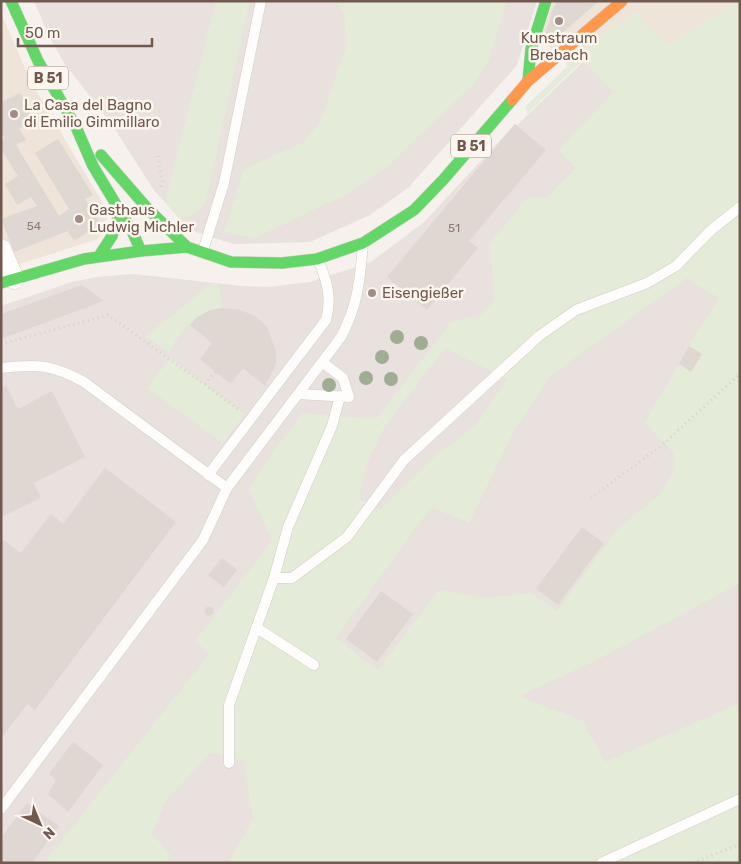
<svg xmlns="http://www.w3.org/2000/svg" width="741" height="864" font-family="Rubik,sans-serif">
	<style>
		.residential { fill: #eee4da }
		.industrial { fill: #e8e1dd }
		.green { fill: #e4ebd8; fill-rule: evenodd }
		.building { fill: #dfd7d2 }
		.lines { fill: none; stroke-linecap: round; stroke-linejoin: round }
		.lane-casing { stroke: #d3cdc7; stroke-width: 11 }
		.street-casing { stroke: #d3cdc7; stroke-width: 21 }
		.fast-casing { stroke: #d5cec8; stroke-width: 12 }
		.slow-casing { stroke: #d5cec8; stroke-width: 12 }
		.path { stroke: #d7d0cc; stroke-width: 3; stroke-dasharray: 1 4; stroke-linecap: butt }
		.lane { stroke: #fefdfc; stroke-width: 10 }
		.street { stroke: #fefdfc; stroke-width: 20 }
		.fast { stroke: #63d668; stroke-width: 11 }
		.slow { stroke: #ff974d; stroke-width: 11 }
		.tree { fill: #a0ad92 }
		.poi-dot { fill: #a08e86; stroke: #fdf6ee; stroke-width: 2 }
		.labels { text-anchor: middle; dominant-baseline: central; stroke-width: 5; stroke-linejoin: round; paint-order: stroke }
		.number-label { font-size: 12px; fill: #8f7b72 }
		.shield { fill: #fdf6ee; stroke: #9b887f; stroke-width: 1 }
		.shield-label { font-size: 14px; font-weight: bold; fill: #71594f }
		.poi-label { font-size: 15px; fill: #71594f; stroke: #fdf6ee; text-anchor: start }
	</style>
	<rect width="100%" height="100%" fill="#f6f1ec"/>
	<path class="residential" d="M553 1H736L667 46 636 11 572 70 541 38Z
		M1 13 30 80 109 214 98 239 1 270Z"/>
	<path class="industrial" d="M34 1H537L517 65 408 188 370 215 310 242 233 244 190 230 153 189 113 126 64 63 49 36Z
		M736 1H740V789L581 863H1V306L72 282 97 277 133 274 242 286 268 287 310 282 371 262 424 222 515 124 517 125 636 11 667 46Z"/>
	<path class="green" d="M216 1H250L206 201C199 212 193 218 180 218L165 202Z
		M336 1H507L488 63 473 85 385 168 347 194 255 238 224 232 244 169 304 142 321 120 347 44 344 15Z
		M736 1H740V583L595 661 519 696 583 721 605 762 740 703V863H228L253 819 244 761 210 753 165 802 152 833 170 855 167 863H44L209 654 195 641 272 541 249 489 271 454 303 413 376 419 451 322 482 314 495 300 489 244 527 198 547 197 575 168 559 150 613 92 582 61 527 114 526 106 578 56 619 21 622 24 636 11 667 46ZM687 278 719 298 689 346 702 354 692 371 679 364 645 422 673 452 675 470 660 494 618 529 557 611 531 593 485 598 439 590 378 670 336 638 431 507 469 523 515 429 550 376ZM445 348 507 379 476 425 436 455 380 510 359 498 368 461 385 426Z
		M212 283 219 284 222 308C198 312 178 330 170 353L145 337Z
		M170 358 245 414 223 443 147 388Z"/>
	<path class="building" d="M558 1H599L553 41H551L545 35 553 8Z
		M20 93 34 118 19 129 26 140 16 145 59 216 69 209 35 153 58 139 93 195 85 199 101 224 74 241 68 231 14 252 1 219 37 206 31 197 17 205 5 184 18 176 1 149V140L5 138 1 133V102Z
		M515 124 546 150 469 241 478 248 427 310 387 277Z
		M82 285 104 301 1 339V314Z
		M222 308 240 310 255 316 267 327 276 351V364L265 386 243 368 230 384 200 359 212 343 190 325 197 317 210 310Z
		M689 346 702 354 691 372 679 364Z
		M6 385 18 409 52 391 85 457 34 483 41 498 1 517V388Z
		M105 468 176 522 35 710 27 704 1 739V538L21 553 51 514 63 524Z
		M582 527 604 543 558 605 536 589Z
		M222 558 237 570 224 587 208 575Z
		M381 591 413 614 377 662 346 639Z
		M204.5 611a4.5 4.5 0 1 1 9 0a4.5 4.5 0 1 1-9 0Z
		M73 742 103 765 68 812 48 794 56 780 49 774Z
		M27 803 59 826 32 863H1V838Z"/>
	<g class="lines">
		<g class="lane-casing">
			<path id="lane" d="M203 251 224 183 261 1
				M1 368C38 364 51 364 84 382L227 488
				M298 394 349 397 343 378 322 362
				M340 396 332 426 288 527 274 578H292L347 537 404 460 539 336 576 310 647 283 676 266 710 231 740 207
				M208 475 326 320C332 298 327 280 318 260
				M257 628 314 665
				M229 763V705L274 578
				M1 809 203 540 227 488 341 337C358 305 360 280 363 244
				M601 863 740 799"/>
		</g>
		<g class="street-casing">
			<path id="street" d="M1 249 14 279"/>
		</g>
		<g class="fast-casing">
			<path id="fast" d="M11 1 38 61 76 127 93 166 132 231 141 251
				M528 81 531 49 546 1
				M101 155 148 209 187 247
				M141 251 187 247 231 262 282 263 317 259 363 243 414 210 443 180 512 100
				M99 256 112 236 120 211
				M1 283 84 259 141 251"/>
		</g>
		<g class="slow-casing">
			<path id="slow" d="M512 100 528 81 622 1"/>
		</g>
		<path class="path" d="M158 156 162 181 160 190
			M1 344 108 315 241 411
			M205 384 216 372
			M591 498 661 446 740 374
			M693 863 740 844"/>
		<use href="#lane" class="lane"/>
		<use href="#street" class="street"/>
		<use href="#fast" class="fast"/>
		<use href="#slow" class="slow"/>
	</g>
	<g class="tree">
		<circle cx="397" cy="337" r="7"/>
		<circle cx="421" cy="343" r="7"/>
		<circle cx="382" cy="357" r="7"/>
		<circle cx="366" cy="378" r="7"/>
		<circle cx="391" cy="379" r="7"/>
		<circle cx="329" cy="385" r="7"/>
	</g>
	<g class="poi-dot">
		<circle cx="559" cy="21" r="5"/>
		<circle cx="14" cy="114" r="5"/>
		<circle cx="79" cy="219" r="5"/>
		<circle cx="372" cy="293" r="5"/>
	</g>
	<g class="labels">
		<g class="number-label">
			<text x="34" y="226">54</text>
			<text x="454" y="228">51</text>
		</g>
		<g class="shield">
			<rect x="28" y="66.5" width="40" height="23" rx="4"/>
			<rect x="451" y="134.5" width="40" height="23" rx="4"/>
		</g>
		<g class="shield-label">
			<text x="48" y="78">B 51</text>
			<text x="471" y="146">B 51</text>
		</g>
		<g class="poi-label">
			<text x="559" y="38" text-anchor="middle">Kunstraum<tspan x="559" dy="17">Brebach</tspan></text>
			<text x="24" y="105">La Casa del Bagno<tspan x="24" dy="17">di Emilio Gimmillaro</tspan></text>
			<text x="89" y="210">Gasthaus<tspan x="89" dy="17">Ludwig Michler</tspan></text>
			<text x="382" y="293">Eisengießer</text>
		</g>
	</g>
	<rect width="741" height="864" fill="none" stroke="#71594f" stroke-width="5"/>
	<g transform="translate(40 824) rotate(136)" stroke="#fdf6ee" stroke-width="4" paint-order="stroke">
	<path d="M0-4L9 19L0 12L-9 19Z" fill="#71594f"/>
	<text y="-8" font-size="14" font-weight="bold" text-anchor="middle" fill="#71594f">N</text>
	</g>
	<path d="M18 38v8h134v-8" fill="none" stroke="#71594f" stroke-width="2.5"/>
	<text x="25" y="38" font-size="15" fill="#71594f" stroke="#fdf6ee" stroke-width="4" paint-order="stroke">50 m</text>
</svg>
